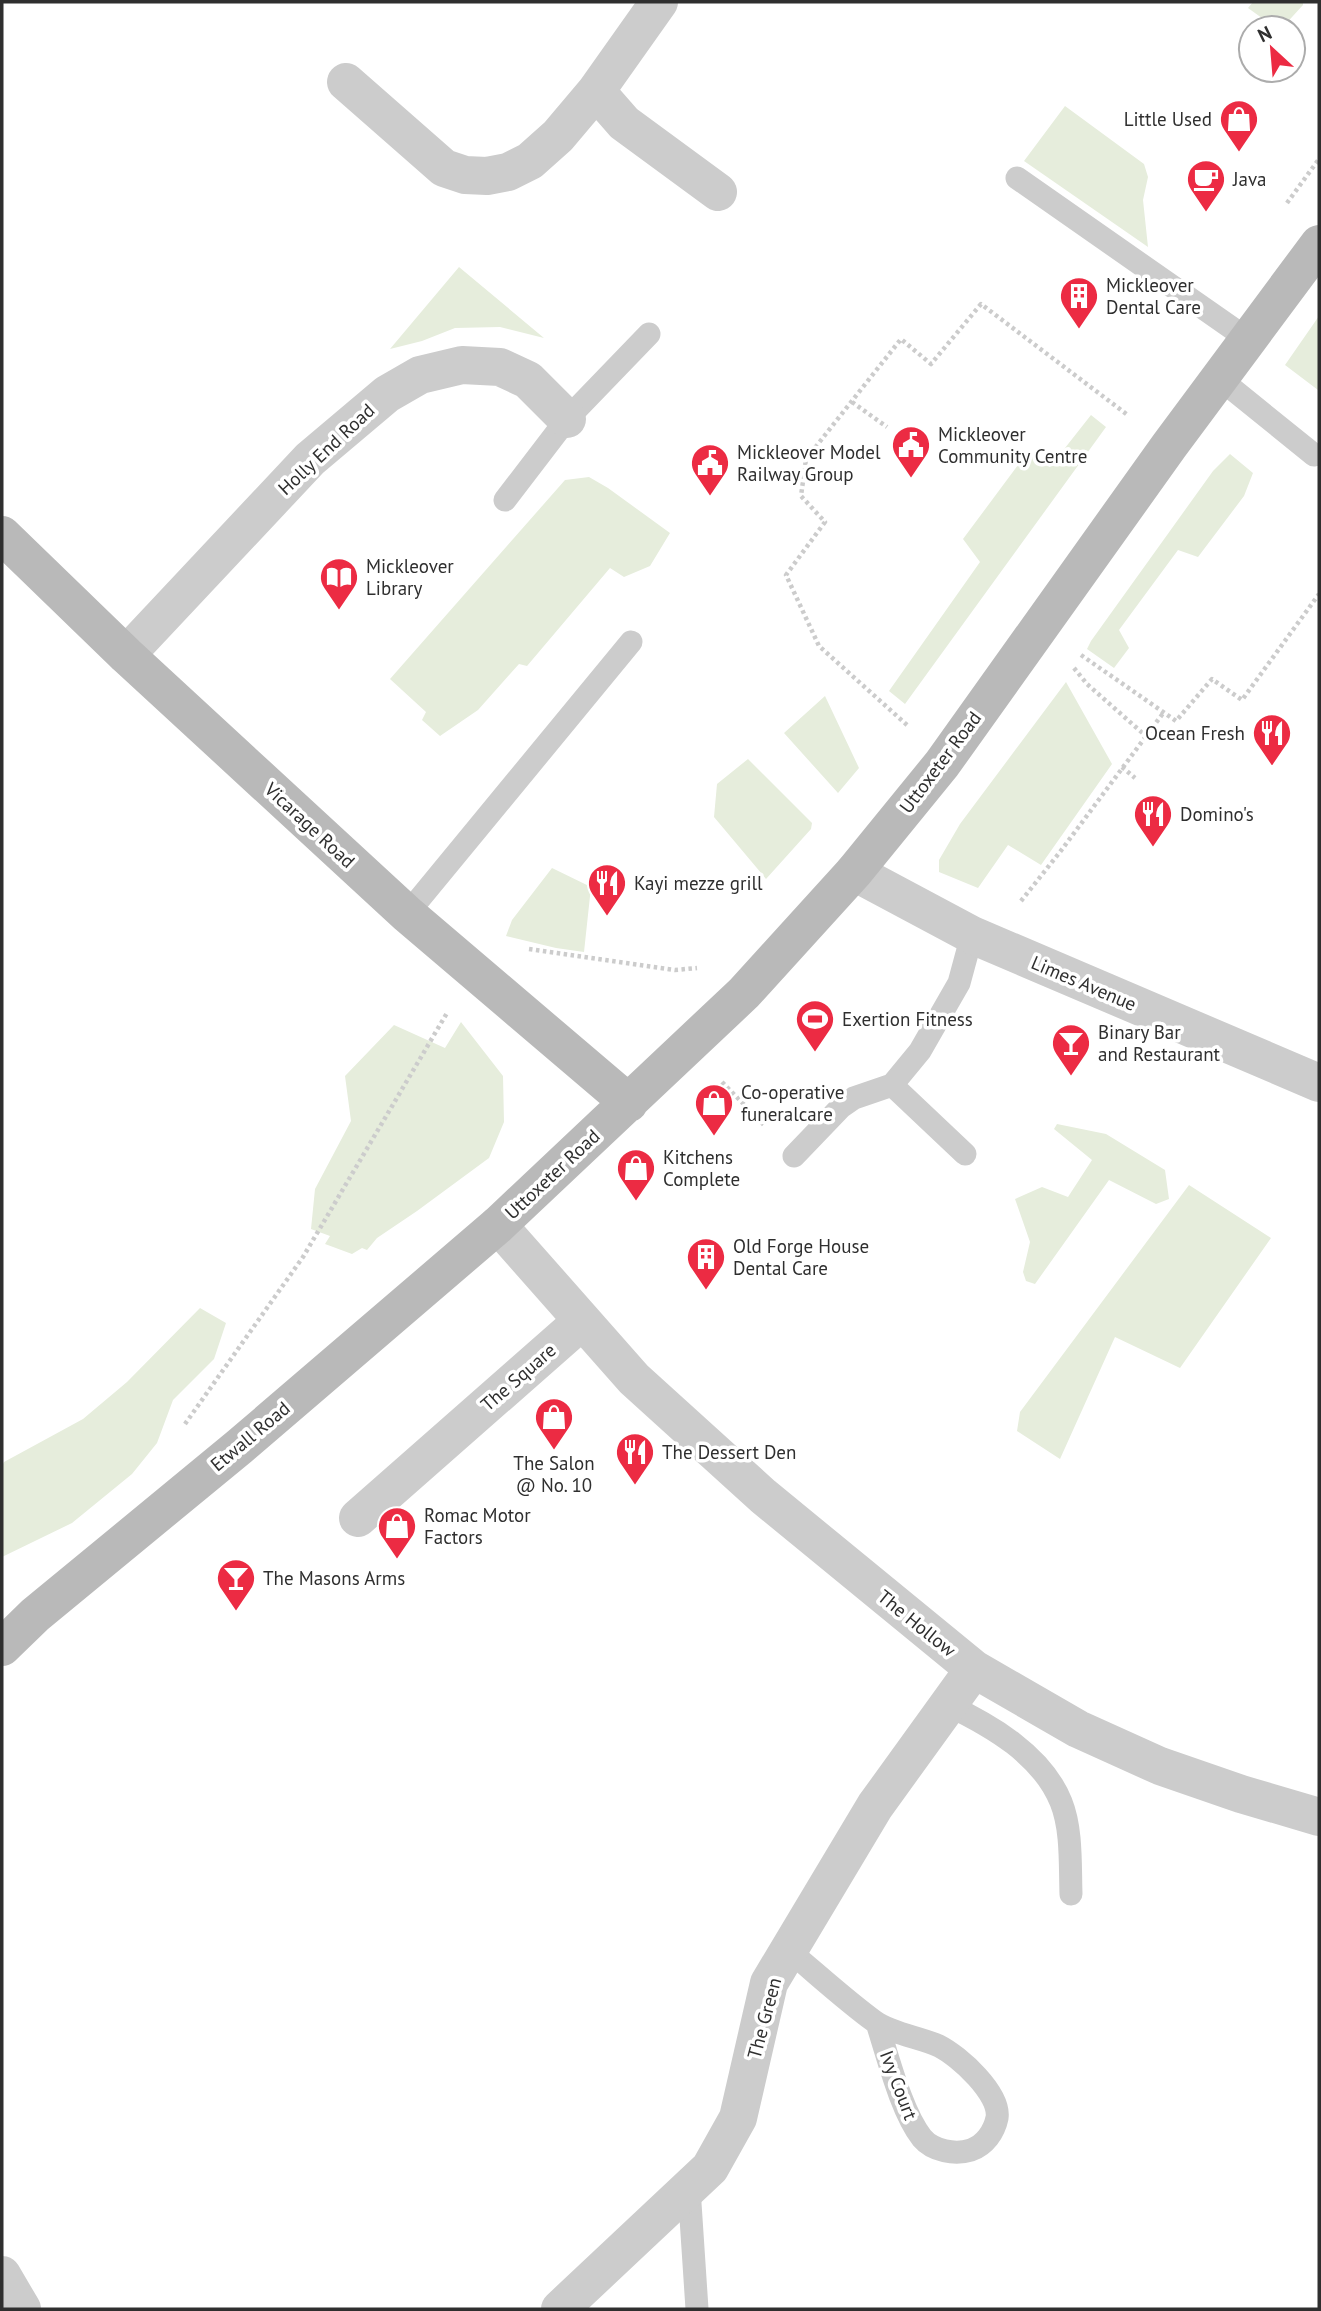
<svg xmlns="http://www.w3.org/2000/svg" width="1321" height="2311" font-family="'PT Sans',sans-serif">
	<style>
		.green { fill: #e6eddc }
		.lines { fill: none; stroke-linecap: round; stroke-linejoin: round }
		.path { stroke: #ccc; stroke-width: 4.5; stroke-dasharray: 3.5 3.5; stroke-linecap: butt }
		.lane { stroke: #ccc; stroke-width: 23 }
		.street { stroke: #ccc; stroke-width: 38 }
		.secondary { stroke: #b9b9b9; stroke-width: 38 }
		.labels { text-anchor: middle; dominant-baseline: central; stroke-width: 7; stroke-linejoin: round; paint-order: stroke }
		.poi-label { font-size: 19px; fill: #2f2f2f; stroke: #fff; text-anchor: start }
		.street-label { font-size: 19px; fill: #2f2f2f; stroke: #fff }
	</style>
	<rect width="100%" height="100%" fill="#fff"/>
	<path class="green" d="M1253 2H1303V5L1282 28H1276L1248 8Z
		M1065 106 1144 164 1148 177 1143 200 1148 247 1024 161Z
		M459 267 544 338 500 327 455 328 422 341 390 349Z
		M1319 316V388L1318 390 1285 365Z
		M1091 415 1106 427 905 704 889 691 980 562 963 539 1027 453 1050 467Z
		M1230 454 1253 473 1244 496 1198 557 1178 550 1119 630 1129 648 1114 668 1087 649 1091 641 1213 471Z
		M589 477 608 488 670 533 650 566 624 577 610 568 527 666 519 664 478 710 440 736 422 720 426 712 390 679 565 480Z
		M1066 682 1112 764 1041 865 1008 845 978 888 939 872V860L960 824Z
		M825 696 859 768 838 793 784 733Z
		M748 759 812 823 811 829 766 879 714 817 717 784Z
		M552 868 591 887 584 952 556 948 506 936 512 920Z
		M461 1022 503 1076 504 1122 489 1158 417 1211 377 1238 367 1250 362 1248 352 1254 325 1244 330 1236 311 1229 315 1189 351 1121 345 1076 394 1025 445 1048Z
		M1057 1124 1106 1134 1165 1170 1169 1199 1156 1204 1109 1180 1035 1284 1026 1281 1023 1272 1030 1242 1015 1199 1042 1187 1068 1197 1092 1160 1054 1129Z
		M1189 1185 1271 1238 1180 1368 1115 1337 1060 1459 1017 1431 1020 1412Z
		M200 1308 226 1323 214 1359 173 1400 157 1443 132 1474 72 1523 2 1557V1466L4 1462 83 1419 127 1382Z"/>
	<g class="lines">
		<path class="path" d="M1287 203 1319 159
			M852 402 887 427
			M1081 655 1176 721 1212 679 1242 700 1319 594
			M1074 668 1087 684 1147 737
			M907 725 819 646 786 575 825 522 801 496 806 459 901 339 931 364 981 304 1129 416
			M1122 767 1135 778
			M1021 901 1060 852 1164 712
			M529 949 675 970 697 968
			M722 1082 765 1126
			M185 1424 303 1257 447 1013"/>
		<path class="lane" d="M1017 178 1249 340
			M1220 379 1314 455
			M505 500 567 419 649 334
			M407 914 631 642
			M892 1085 965 1154
			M794 1156 841 1107 854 1098 892 1085 920 1051 959 983 972 935
			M948 1705C992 1726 1042 1755 1061 1802 1072 1829 1070 1865 1071 1894
			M787 1949C816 1973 844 1999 874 2021 892 2034 919 2037 939 2046 959 2056 1001 2094 997 2118 994 2132 985 2145 971 2150 955 2155 933 2151 922 2138 901 2111 888 2057 877 2023
			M689 2188 697 2309"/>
		<path class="street" d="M346 82 444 168 465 175 487 176 508 172 530 161 558 136 596 91 659 2
			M596 91 624 123 718 192
			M126 655 310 459 387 394 420 375 462 365 500 367 528 380 567 419
			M854 872 972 935 1319 1083
			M498 1225 634 1379 763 1496 974 1669 1078 1729 1160 1766 1241 1794 1319 1817
			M358 1518 582 1321
			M2 2275 22 2309
			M560 2309 710 2168 738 2118 769 1983 875 1806 974 1669"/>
		<path class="secondary" d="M2 535 126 655 407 914 629 1103
			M2 1647 35 1615 239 1447 498 1225 744 993 854 872 942 764 1169 446 1319 244"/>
	</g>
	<defs>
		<g id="shop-pin" transform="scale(2.0125)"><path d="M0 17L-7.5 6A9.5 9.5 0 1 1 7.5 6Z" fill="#ec2b43" stroke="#fff"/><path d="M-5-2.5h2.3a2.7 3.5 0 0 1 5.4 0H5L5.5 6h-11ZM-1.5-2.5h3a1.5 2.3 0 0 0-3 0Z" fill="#fff"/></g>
		<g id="cafe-pin" transform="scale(2.0125)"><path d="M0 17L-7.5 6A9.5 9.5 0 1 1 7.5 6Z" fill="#ec2b43" stroke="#fff"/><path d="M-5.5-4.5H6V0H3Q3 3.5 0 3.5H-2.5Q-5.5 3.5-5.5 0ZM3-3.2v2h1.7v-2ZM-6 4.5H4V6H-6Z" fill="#fff"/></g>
		<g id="building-pin" transform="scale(2.0125)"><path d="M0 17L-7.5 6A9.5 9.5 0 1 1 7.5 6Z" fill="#ec2b43" stroke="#fff"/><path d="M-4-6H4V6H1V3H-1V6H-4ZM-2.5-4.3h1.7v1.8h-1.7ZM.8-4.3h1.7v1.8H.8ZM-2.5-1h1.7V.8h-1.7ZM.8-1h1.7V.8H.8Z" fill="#fff"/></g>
		<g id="civic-pin" transform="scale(2.0125)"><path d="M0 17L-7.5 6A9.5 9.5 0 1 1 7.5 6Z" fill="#ec2b43" stroke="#fff"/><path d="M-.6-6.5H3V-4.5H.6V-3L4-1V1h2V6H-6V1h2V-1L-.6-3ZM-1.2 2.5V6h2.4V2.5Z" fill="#fff"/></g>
		<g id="library-pin" transform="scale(2.0125)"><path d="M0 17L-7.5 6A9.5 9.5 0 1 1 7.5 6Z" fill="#ec2b43" stroke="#fff"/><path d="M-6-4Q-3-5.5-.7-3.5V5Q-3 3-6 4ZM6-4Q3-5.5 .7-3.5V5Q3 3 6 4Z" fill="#fff"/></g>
		<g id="restaurant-pin" transform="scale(2.0125)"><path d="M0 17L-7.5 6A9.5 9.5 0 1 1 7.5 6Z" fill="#ec2b43" stroke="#fff"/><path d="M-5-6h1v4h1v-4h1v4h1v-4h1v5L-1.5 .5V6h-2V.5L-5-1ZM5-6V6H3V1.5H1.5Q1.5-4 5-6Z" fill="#fff"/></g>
		<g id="stadium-pin" transform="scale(2.0125)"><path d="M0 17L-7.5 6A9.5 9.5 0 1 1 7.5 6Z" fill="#ec2b43" stroke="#fff"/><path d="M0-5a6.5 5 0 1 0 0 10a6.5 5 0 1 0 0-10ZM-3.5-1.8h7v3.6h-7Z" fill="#fff"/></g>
		<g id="bar-pin" transform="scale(2.0125)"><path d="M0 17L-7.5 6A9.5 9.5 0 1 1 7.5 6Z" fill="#ec2b43" stroke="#fff"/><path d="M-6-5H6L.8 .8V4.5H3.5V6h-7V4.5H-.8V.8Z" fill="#fff"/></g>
	</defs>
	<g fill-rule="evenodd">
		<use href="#shop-pin" x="1239" y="119"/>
		<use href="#cafe-pin" x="1206" y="179"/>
		<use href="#building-pin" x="1079" y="296"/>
		<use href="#civic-pin" x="911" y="445"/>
		<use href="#civic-pin" x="710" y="463"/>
		<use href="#library-pin" x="339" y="577"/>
		<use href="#restaurant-pin" x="1272" y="733"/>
		<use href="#restaurant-pin" x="1153" y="814"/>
		<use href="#restaurant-pin" x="607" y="883"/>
		<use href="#stadium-pin" x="815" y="1019"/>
		<use href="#bar-pin" x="1071" y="1043"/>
		<use href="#shop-pin" x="714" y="1103"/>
		<use href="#shop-pin" x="636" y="1168"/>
		<use href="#building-pin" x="706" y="1257"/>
		<use href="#shop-pin" x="554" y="1417"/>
		<use href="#restaurant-pin" x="635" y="1452"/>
		<use href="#shop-pin" x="397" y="1526"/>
		<use href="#bar-pin" x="236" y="1578"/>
	</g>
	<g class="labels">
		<g class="poi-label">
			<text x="1212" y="119" text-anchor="end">Little Used</text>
			<text x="1233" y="179">Java</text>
			<text x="1106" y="285">Mickleover<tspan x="1106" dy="22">Dental Care</tspan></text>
			<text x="938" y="434">Mickleover<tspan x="938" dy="22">Community Centre</tspan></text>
			<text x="737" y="452">Mickleover Model<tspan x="737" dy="22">Railway Group</tspan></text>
			<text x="366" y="566">Mickleover<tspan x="366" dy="22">Library</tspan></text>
			<text x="1245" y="733" text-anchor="end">Ocean Fresh</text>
			<text x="1180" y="814">Domino's</text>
			<text x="634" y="883">Kayi mezze grill</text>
			<text x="842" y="1019">Exertion Fitness</text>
			<text x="1098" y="1032">Binary Bar<tspan x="1098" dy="22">and Restaurant</tspan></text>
			<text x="741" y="1092">Co-operative<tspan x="741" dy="22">funeralcare</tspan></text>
			<text x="663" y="1157">Kitchens<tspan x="663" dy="22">Complete</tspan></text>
			<text x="733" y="1246">Old Forge House<tspan x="733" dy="22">Dental Care</tspan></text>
			<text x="662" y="1452">The Dessert Den</text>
			<text x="554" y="1463" text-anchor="middle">The Salon<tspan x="554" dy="22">@ No. 10</tspan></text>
			<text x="424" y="1515">Romac Motor<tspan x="424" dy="22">Factors</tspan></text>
			<text x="263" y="1578">The Masons Arms</text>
		</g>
		<g class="street-label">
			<text transform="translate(326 449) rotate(-43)">Holly End Road</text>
			<text transform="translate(940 762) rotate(-53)">Uttoxeter Road</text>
			<text transform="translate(310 825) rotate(43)">Vicarage Road</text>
			<text transform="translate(1084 983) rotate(23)">Limes Avenue</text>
			<text transform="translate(552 1174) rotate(-43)">Uttoxeter Road</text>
			<text transform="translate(518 1377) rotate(-41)">The Square</text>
			<text transform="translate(250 1436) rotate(-40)">Etwall Road</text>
			<text transform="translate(917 1623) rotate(39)">The Hollow</text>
			<text transform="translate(764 2018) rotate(-75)">The Green</text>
			<text transform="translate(899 2085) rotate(69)">Ivy Court</text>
		</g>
	</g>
	<rect width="1321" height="2311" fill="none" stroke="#2f2f2f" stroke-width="7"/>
	<g transform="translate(1272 49) rotate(334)"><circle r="33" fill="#ffffff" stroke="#acacac" stroke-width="2"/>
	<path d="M0-5L12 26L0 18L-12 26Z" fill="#ec2b43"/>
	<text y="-10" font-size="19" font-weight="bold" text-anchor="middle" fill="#2f2f2f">N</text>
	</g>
</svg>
